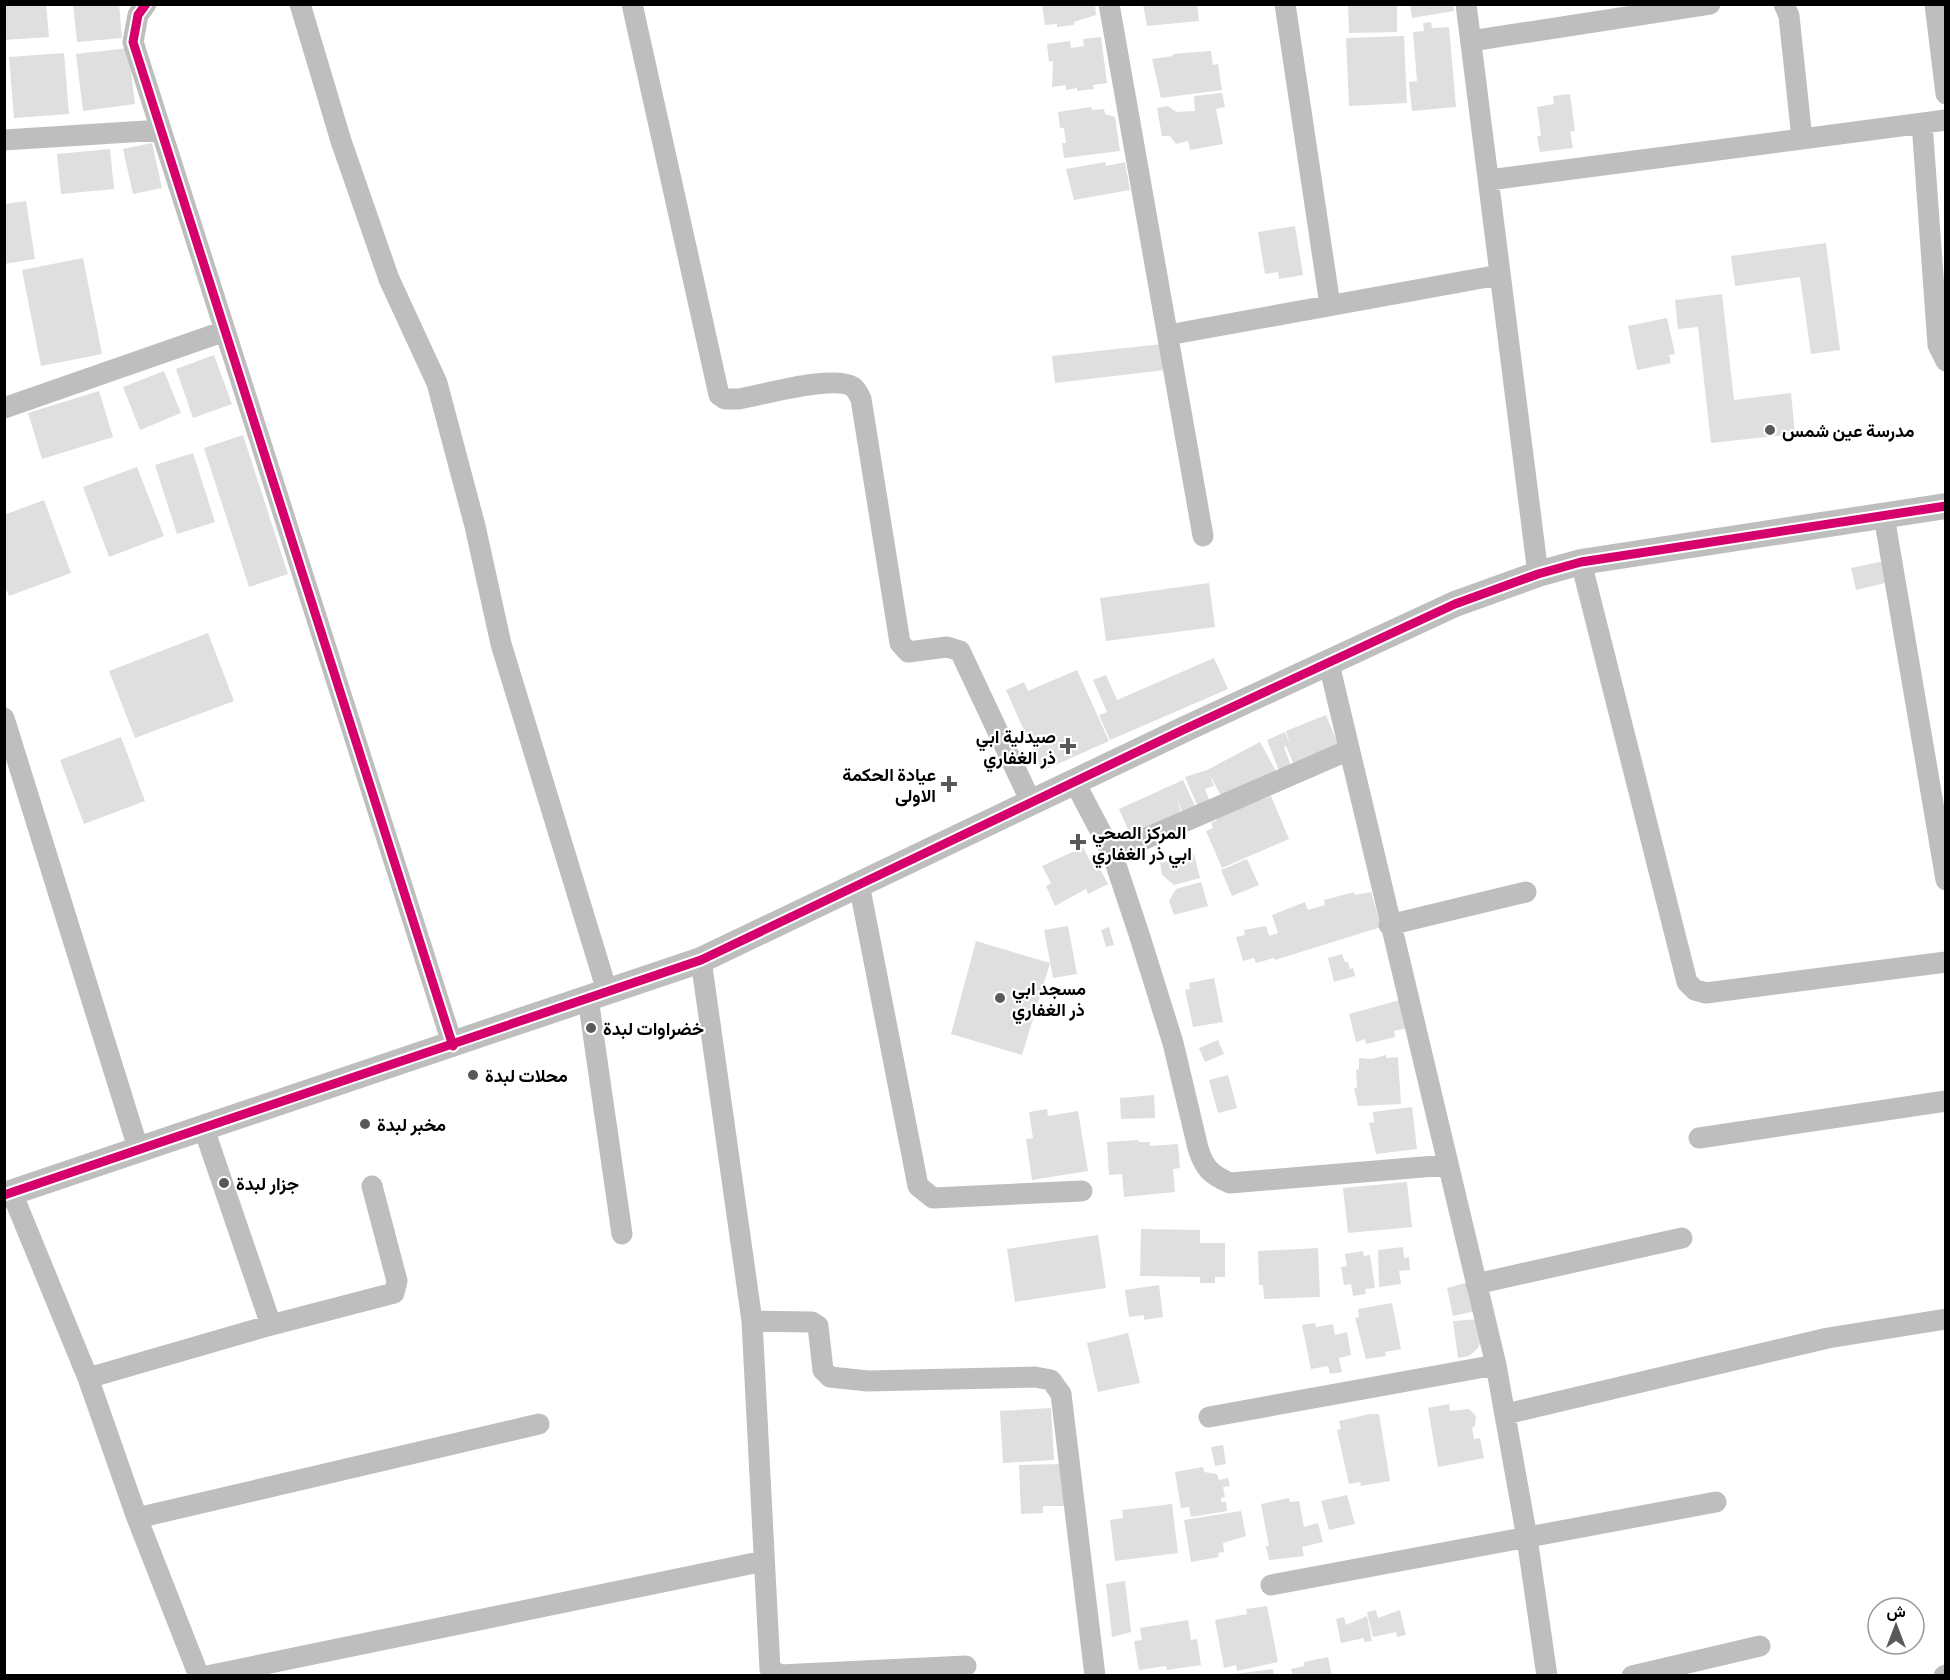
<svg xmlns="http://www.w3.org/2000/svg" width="1950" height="1680" font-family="Commissioner,Vazirmatn,sans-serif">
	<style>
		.building { fill: #dfdfdf }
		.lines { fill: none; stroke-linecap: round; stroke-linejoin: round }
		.minor { stroke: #bebebe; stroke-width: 21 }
		.tertiary { stroke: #bebebe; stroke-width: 26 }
		.cycleway-casing { stroke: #fff; stroke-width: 13 }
		.cycleway { stroke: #d6006c; stroke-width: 9 }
		.poi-dot { fill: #595959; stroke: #fff; stroke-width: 2 }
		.labels { text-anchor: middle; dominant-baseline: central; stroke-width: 4.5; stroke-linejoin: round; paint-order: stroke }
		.poi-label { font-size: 18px; font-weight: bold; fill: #000; stroke: #fff; text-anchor: start }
	</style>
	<rect width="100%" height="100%" fill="#fff"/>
	<path class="building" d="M4 4H46L49 37 4 40Z
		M73 4H119L122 38 77 42Z
		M1042 4H1095L1096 15 1074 22V25L1057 27V24L1045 25Z
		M1143 4H1197L1199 21 1147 26Z
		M1348 4H1397V32L1349 33Z
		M1410 4H1453L1454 11 1412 18Z
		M1431 22 1432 28 1449 27 1456 107 1412 111 1409 82 1417 81 1413 32 1424 31 1423 23Z
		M1404 36 1407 103 1349 106 1346 38Z
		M1101 37 1107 83 1093 85 1094 89 1077 91V88L1066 90V85L1052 87 1053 61 1049 62 1047 44 1070 41 1071 48 1084 46 1083 39Z
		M128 48 135 104 83 111 76 54Z
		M1211 51 1213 65 1218 64 1222 90 1161 98 1152 59 1173 56 1172 54Z
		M64 53 69 114 14 118 9 57Z
		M1222 93 1225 107 1216 109 1223 144 1190 150 1188 141 1176 144 1170 136H1162L1157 108 1168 106 1176 112 1195 111 1194 96Z
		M1570 94 1575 131 1570 132 1573 148 1540 152 1537 136H1541L1537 107 1554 104 1553 96Z
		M1091 107 1092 110 1104 109 1105 114 1115 117 1120 151 1064 158 1062 143H1066L1064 128H1060L1058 112Z
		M152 143 162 188 133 194 123 149Z
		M110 149 114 189 61 194 57 154Z
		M1105 162 1106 166 1125 162 1130 190 1074 200 1066 169Z
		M26 201 35 259 4 264V204Z
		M1295 226 1303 275 1279 279 1278 272 1265 274 1258 232Z
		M1826 243 1840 350 1811 354 1800 277 1735 286 1731 256Z
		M83 258 102 354 41 366 22 270Z
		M1722 294 1734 400 1791 393 1795 434 1711 443 1698 327 1678 329 1675 300Z
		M1667 318 1675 354 1669 355 1671 363 1637 370 1628 326Z
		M1162 344 1165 370 1055 383 1052 356Z
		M214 355 232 404 193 418 176 369Z
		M164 371 181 413 140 430 123 387Z
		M99 391 113 437 42 459 28 413Z
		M243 435 288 574 249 587 204 448Z
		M193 453 215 522 177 534 155 465Z
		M137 467 164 536 109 557 83 487Z
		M44 500 71 573 9 596 4 585V515Z
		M1884 561 1889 582 1856 590 1851 568Z
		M1209 583 1215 627 1106 641 1100 598Z
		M208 633 234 701 135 738 109 671Z
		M1214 658 1228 689 1110 740 1099 715 1107 712 1093 680 1106 675 1117 700Z
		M1077 670 1109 741 1042 771 1006 690 1024 682 1028 691Z
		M1326 715 1339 747 1294 765 1286 746 1284 747 1291 766 1279 771 1267 740 1285 732 1290 744 1286 731Z
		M121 737 145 801 84 824 60 760Z
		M1260 742 1276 771 1223 799 1209 774 1214 786 1205 789 1210 802 1198 807 1185 777 1207 770Z
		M1183 780 1196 808 1183 814 1176 797 1181 813 1130 834 1119 809Z
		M1259 796 1261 800 1271 796 1289 839 1222 868 1206 831 1213 828 1211 823 1217 820 1214 815Z
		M1083 847 1091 863 1096 861 1108 884 1088 894 1086 889 1055 906 1046 886 1051 883 1042 866Z
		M1194 854 1200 878 1174 885 1162 875 1160 863Z
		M1247 859 1259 885 1232 896 1221 870Z
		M1201 882 1208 906 1174 915 1169 901 1176 889Z
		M1354 892 1355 895 1371 892 1381 927 1275 960 1274 958 1256 963 1254 958 1243 961 1236 937 1245 935 1244 930 1266 926 1269 936 1278 933 1272 915 1305 902 1308 910 1325 905 1324 900Z
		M1068 926 1077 974 1053 978 1044 930Z
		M1109 927 1114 945 1106 947 1101 930Z
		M976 941 1050 963 1022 1055 951 1034Z
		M1342 954 1345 962H1348L1350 969 1353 968 1355 976 1334 982 1328 958Z
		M1214 978 1223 1022 1193 1027 1185 990 1190 989 1189 983Z
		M1400 1000 1407 1028 1394 1031 1395 1037 1366 1044 1365 1039 1356 1042 1349 1014Z
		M1218 1040 1224 1054 1205 1062 1199 1048Z
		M1386 1055V1058L1398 1057 1401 1104 1358 1106 1354 1088H1357L1356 1070 1359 1069V1058L1372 1059Z
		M1228 1075 1237 1108 1218 1113 1209 1080Z
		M1154 1095 1155 1118 1121 1119 1120 1098Z
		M1412 1107 1417 1149 1376 1154 1369 1123 1374 1122 1373 1112Z
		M1047 1109 1048 1116 1078 1111 1088 1171 1032 1180 1026 1139 1033 1138 1029 1112Z
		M1138 1140 1139 1142H1150V1146L1178 1144 1180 1168 1173 1169 1175 1192 1124 1197 1122 1174 1109 1175 1107 1142Z
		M1407 1182 1412 1227 1348 1233 1343 1188Z
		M1141 1229 1200 1230V1243H1225V1277H1215V1283H1200V1277L1140 1276Z
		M1098 1235 1106 1288 1015 1302 1007 1249Z
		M1403 1247 1404 1258 1409 1257 1410 1270 1399 1271 1401 1284 1379 1287 1378 1250Z
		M1318 1248 1320 1297 1264 1299 1263 1285H1259L1258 1251Z
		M1363 1251 1364 1256 1370 1255 1375 1288 1365 1289 1366 1294 1353 1296 1351 1284 1344 1285 1341 1267 1347 1266 1345 1254Z
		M1469 1282 1476 1311 1453 1316 1447 1288Z
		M1159 1285 1163 1317 1144 1320V1315L1129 1317 1125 1290Z
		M1392 1303 1401 1349 1385 1352 1386 1356 1366 1359 1355 1318 1359 1317 1358 1309Z
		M1481 1319 1482 1338 1478 1348 1469 1356 1458 1358 1453 1321Z
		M1315 1323 1316 1327 1333 1324 1335 1335 1347 1332 1351 1355 1339 1358 1342 1372 1330 1374 1328 1366 1311 1369 1302 1325Z
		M1128 1333 1140 1383 1098 1392 1087 1343Z
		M1449 1404 1450 1411 1469 1409 1476 1416 1475 1426 1472 1428 1474 1439 1480 1438 1484 1458 1438 1467 1428 1408Z
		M1051 1408 1054 1460 1003 1463 1000 1411Z
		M1370 1414H1379L1390 1481 1361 1486 1360 1482 1349 1484 1337 1430 1341 1429 1339 1421Z
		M1223 1445 1226 1464 1215 1466 1211 1447Z
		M1063 1464 1064 1506H1043V1513L1021 1514 1019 1465Z
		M1203 1467 1204 1472 1217 1474 1219 1480 1228 1478 1230 1486 1223 1487 1225 1497 1221 1498V1502H1226L1227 1511 1191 1517 1189 1507 1181 1508 1175 1472Z
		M1347 1495 1355 1524 1329 1530 1321 1501Z
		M1289 1498 1290 1502 1299 1501 1304 1527 1318 1523 1323 1542 1302 1547 1304 1556 1269 1560 1266 1546H1269L1261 1504Z
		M1172 1504 1178 1553 1115 1561 1110 1520 1123 1518 1122 1510Z
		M1241 1511 1246 1536 1223 1543 1224 1552 1218 1553 1219 1557 1191 1562 1184 1520Z
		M1125 1581 1131 1632 1112 1637 1106 1584Z
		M1267 1606 1278 1662 1237 1671 1236 1665 1224 1668 1215 1620 1247 1614 1246 1609Z
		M1376 1610 1378 1618 1400 1610 1406 1635 1397 1637 1396 1632 1373 1637 1367 1612Z
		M1367 1616 1372 1641 1364 1642V1638L1341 1643 1336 1619 1344 1617 1346 1625Z
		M1188 1620 1191 1640 1197 1639 1201 1665 1167 1670 1166 1666 1139 1670 1134 1641 1142 1640 1140 1628Z
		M1328 1657 1332 1676H1293L1291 1669 1304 1666V1662Z
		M1273 1669 1274 1676H1234V1674Z"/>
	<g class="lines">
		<path class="minor" d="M146 4 138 15 133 42 453 1046
			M300 4 341 141 389 279 437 383 475 526 501 644 607 991
			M632 4 719 395 725 399H739C763 395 834 374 853 387 857 390 859 395 861 399L900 643 908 652 947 647 960 651 1031 802
			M1109 4 1203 536
			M1285 4 1330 305
			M1466 4 1538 574
			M1784 4 1789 16 1802 139
			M1935 4 1946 94
			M1471 41 1710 4
			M1922 123 1938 345 1946 361
			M4 140 161 130
			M1489 180 1946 120
			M1168 335 1499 275
			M4 408 225 331
			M1884 516 1946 880
			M1581 562 1687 982 1695 990 1706 993 1946 962
			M1329 664 1496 1365 1527 1538 1547 1676
			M4 718 138 1148
			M1074 781 1112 853 1139 934 1173 1043 1198 1148C1204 1168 1211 1175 1230 1183L1447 1165
			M1112 853 1349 750
			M859 884 918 1186 933 1198 1082 1191
			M1389 925 1526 892
			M701 960 752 1321 770 1669 780 1675 966 1666
			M588 998 622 1234
			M203 1126 271 1325
			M1699 1138 1946 1101
			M12 1193 88 1378 137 1518 199 1676
			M1476 1284 1682 1238
			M752 1321 812 1322 818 1326 823 1370 830 1377 868 1381 1035 1377 1051 1380 1061 1394 1095 1676
			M88 1378 271 1325 394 1293 397 1281 372 1186
			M1506 1414 1828 1338 1946 1319
			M1209 1417 1496 1365
			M137 1518 539 1424
			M1271 1585 1716 1502
			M207 1676 764 1561
			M1632 1676 1760 1646
			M1944 1676 1946 1675"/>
		<path class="tertiary" d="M4 1195 701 960 1185 729 1455 604 1538 574 1581 562 1946 506"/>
		<g class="cycleway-casing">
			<path id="cycleway" d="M146 4 138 15 133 42 453 1046
				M4 1195 701 960 1185 729 1455 604 1538 574 1581 562 1946 506"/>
		</g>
		<use href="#cycleway" class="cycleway"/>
	</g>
	<g class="poi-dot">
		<circle cx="1770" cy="430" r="6"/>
		<path d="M1065 737h6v6h6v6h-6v6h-6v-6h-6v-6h6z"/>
		<path d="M946 775h6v6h6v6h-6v6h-6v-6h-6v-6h6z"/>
		<path d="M1075 833h6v6h6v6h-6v6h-6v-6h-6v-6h6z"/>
		<circle cx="1000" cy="998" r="6"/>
		<circle cx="591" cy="1028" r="6"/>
		<circle cx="473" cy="1075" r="6"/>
		<circle cx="365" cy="1124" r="6"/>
		<circle cx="224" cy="1183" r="6"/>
	</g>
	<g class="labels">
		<g class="poi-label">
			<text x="1782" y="430">مدرسة عين شمس</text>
			<text x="1056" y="736" text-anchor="end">صيدلية ابي<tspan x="1056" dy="21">ذر الغفاري</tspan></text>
			<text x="936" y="774" text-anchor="end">عيادة الحكمة<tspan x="936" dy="21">الاولى</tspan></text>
			<text x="1092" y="832">المركز الصحي<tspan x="1092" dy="21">ابي ذر الغفاري</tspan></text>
			<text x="1012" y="988">مسجد ابي<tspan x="1012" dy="21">ذر الغفاري</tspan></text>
			<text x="603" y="1028">خضراوات لبدة</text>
			<text x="485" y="1075">محلات لبدة</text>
			<text x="377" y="1124">مخبر لبدة</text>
			<text x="236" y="1183">جزار لبدة</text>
		</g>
	</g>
	<rect width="1950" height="1680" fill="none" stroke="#000000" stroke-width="12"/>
	<g transform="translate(1896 1626)"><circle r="28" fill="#ffffff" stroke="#999999" stroke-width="1.5"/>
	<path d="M0-4.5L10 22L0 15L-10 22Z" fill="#595959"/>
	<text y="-9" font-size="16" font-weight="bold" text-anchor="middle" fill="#000000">ش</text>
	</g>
</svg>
